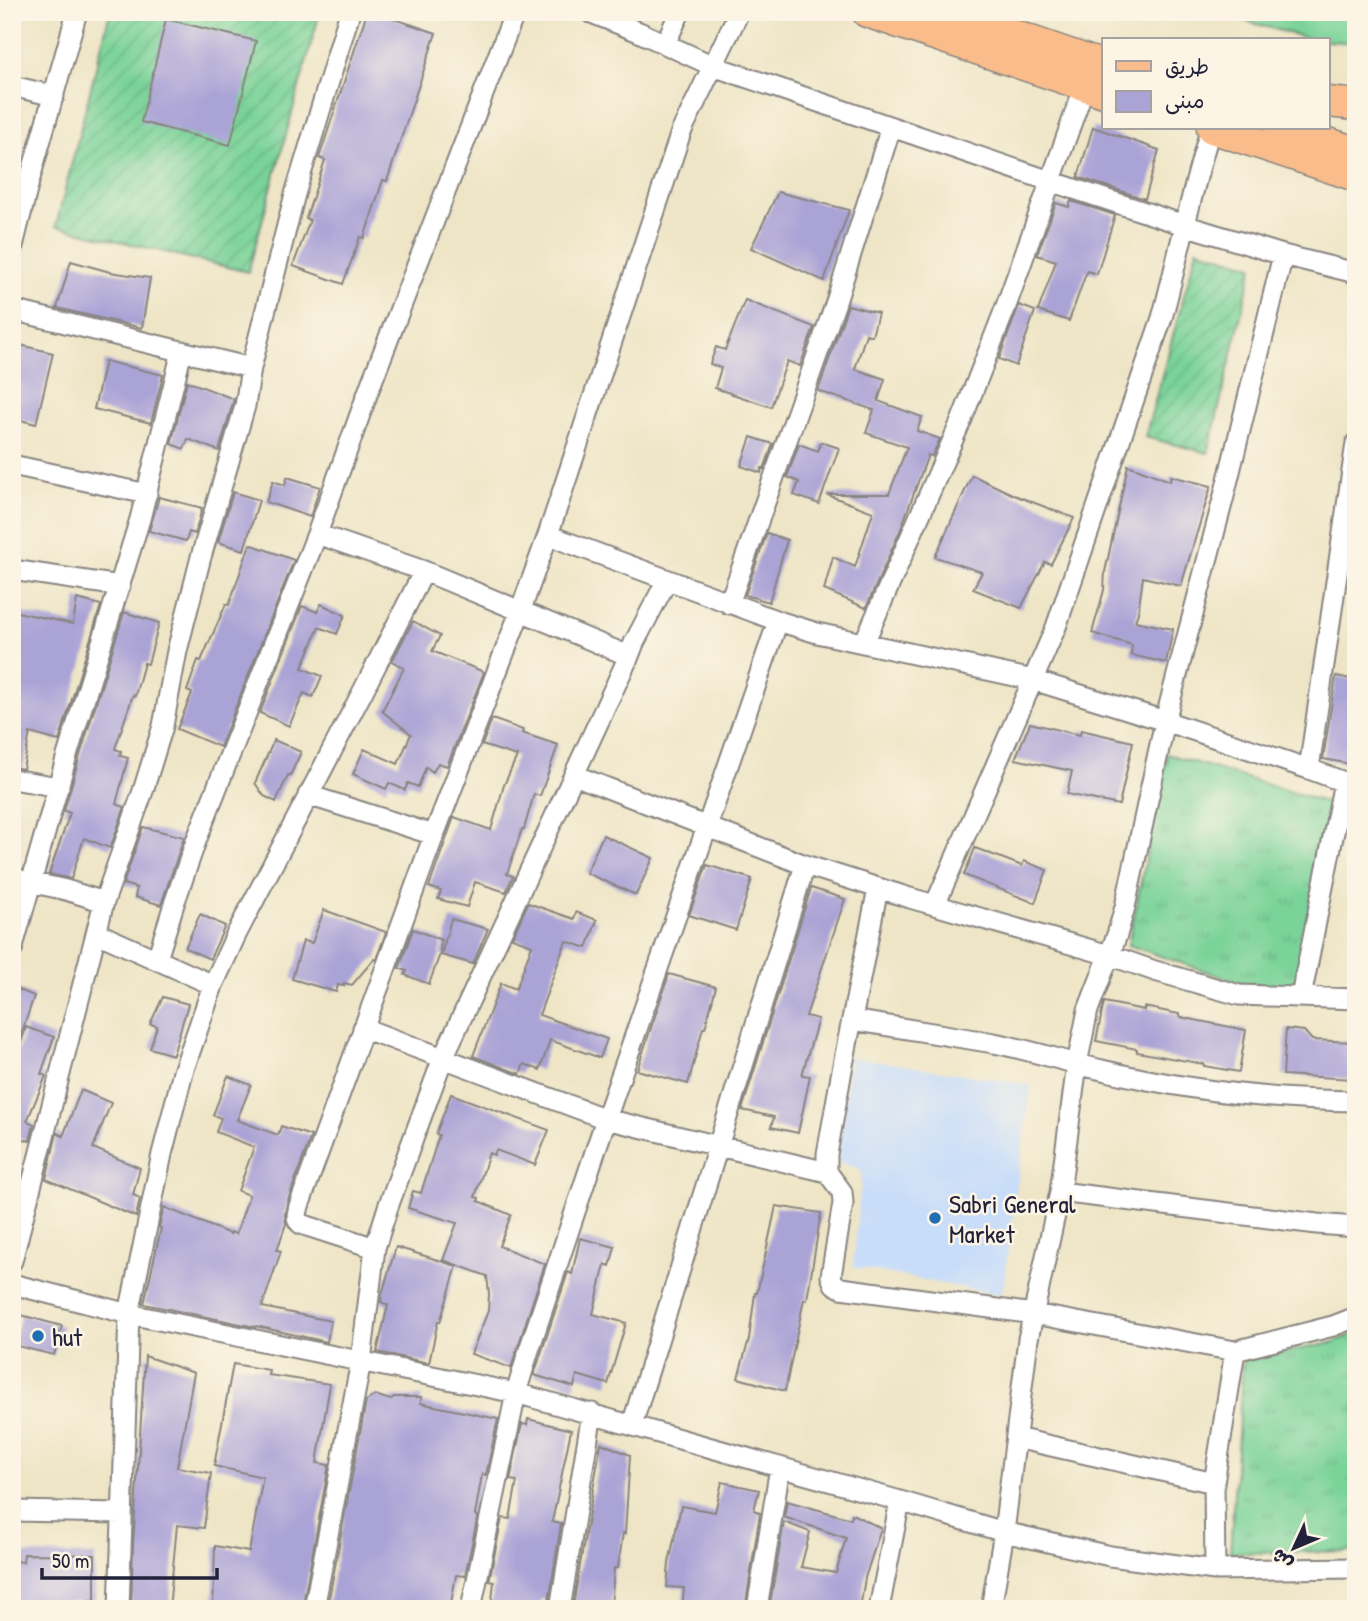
<svg xmlns="http://www.w3.org/2000/svg" width="1368" height="1621" font-family="'Patrick Hand','Playpen Sans Arabic',sans-serif">
	<style>
		.built { fill: #c8ddf9 }
		.grass { fill: url(#grass-tufts); stroke: #4e7a6a; stroke-width: 2 }
		.garden { fill: url(#garden-furrows); stroke: #4e7a6a; stroke-width: 2 }
		.pitch { fill: #7ad399; stroke: #4e7a6a; stroke-width: 2 }
		.building { fill: #aaa3d6 }
		.lines { fill: none; stroke-linecap: round; stroke-linejoin: round }
		.minor-casing { stroke: #888480; stroke-width: 23 }
		.primary-casing { stroke: #888480; stroke-width: 33 }
		.minor { stroke: #fff; stroke-width: 19 }
		.primary { stroke: #f9bc8a; stroke-width: 30 }
		.poi-dot { fill: #1f6fb2; stroke: #fcf5e5; stroke-width: 2.5 }
		.labels { text-anchor: middle; dominant-baseline: central; stroke-width: 5; stroke-linejoin: round; paint-order: stroke }
		.poi-label { font-size: 26px; fill: #22223b; stroke: #fcf5e5; text-anchor: start }
	</style>
	<defs>
		<pattern id="grass-tufts" width="24" height="20" patternUnits="userSpaceOnUse" patternTransform="scale(1.75)"><rect width="24" height="20" fill="#7ad399"/><path d="M3 7l-1-3M5 7V3M7 7l1-3M15 17l-1-3M17 17v-4M19 17l1-3" fill="none" stroke="#69b585"/></pattern>
		<pattern id="garden-furrows" width="10" height="10" patternUnits="userSpaceOnUse" patternTransform="scale(1.75)"><rect width="10" height="10" fill="#7ad399"/><path d="M-1 1l2-2M0 10L10 0M9 11l2-2" fill="none" stroke="#69b585"/></pattern>
	</defs>
	<rect width="100%" height="100%" fill="#fcf5e5"/>
	<filter id="ink" filterUnits="userSpaceOnUse"><feTurbulence type="fractalNoise" baseFrequency=".0143" numOctaves="2"/><feDisplacementMap in="SourceGraphic" scale="14" xChannelSelector="R" yChannelSelector="G"/><feConvolveMatrix kernelMatrix="1 2 1 2 8 2 1 2 1" color-interpolation-filters="sRGB"/></filter>
	<filter id="wash" filterUnits="userSpaceOnUse"><feTurbulence type="fractalNoise" baseFrequency=".00686" numOctaves="4" result="noise"/><feDisplacementMap in="SourceGraphic" scale="28" xChannelSelector="R" yChannelSelector="G"/><feGaussianBlur stdDeviation="1.57" result="paint"/><feColorMatrix in="noise" values="0 0 0 0 0 0 0 0 0 0 0 0 0 0 0 0 0 1.4 0 .05"/><feComposite in="paint" operator="in"/></filter>
	<g filter="url(#wash)">
		<rect width="100%" height="100%" fill="#eee5c6"/>
		<path class="built" d="M850 1057 1031 1085 1002 1295 853 1267 862 1170 839 1161Z"/>
		<path class="grass" d="M1167 754 1331 804 1294 989 1237 982 1128 945Z
			M1356 1333V1551L1230 1553 1243 1360 1332 1343Z"/>
		<path class="garden" d="M110 12H320L248 272 56 226Z
			M1197 249 1253 266 1208 453 1145 437Z"/>
		<path class="pitch" d="M1244 12H1356V43L1314 40 1245 21Z"/>
		<g id="blocks">
			<path class="building" d="M367 12H374L436 33 387 181 383 180 364 238 360 237 343 284 293 266 310 220 306 218 325 160 319 158Z
				M166 19 256 41 230 145 141 122Z
				M1093 127 1159 150 1145 199 1078 177Z
				M778 192 849 210 824 281 751 248Z
				M1071 201 1115 215 1097 274 1087 271 1069 321 1038 311 1056 261 1037 255 1056 203 1069 207Z
				M71 261 110 272 150 278 142 328 57 308Z
				M745 300 814 327 800 366 787 361 771 407 715 388 721 368 710 364 716 347 725 350Z
				M848 305 878 313 872 336 866 334 855 369 885 379 878 401 922 417 917 431 940 439 932 456 928 455 900 531 866 608 824 590 833 557 855 567 873 512 828 495 829 494H889L907 447 866 433 874 410 818 391Z
				M1019 305 1035 311 1016 366 999 359Z
				M12 343 53 353 36 424 12 418Z
				M105 361 163 375 151 423 94 409Z
				M187 381 234 399 219 451 188 439 184 449 171 444Z
				M751 437 773 444 764 469 762 468 761 473 741 466Z
				M821 442 839 448 819 504 794 495 799 482 787 477 799 444 818 451Z
				M1128 465 1170 481 1171 476 1211 486 1181 586 1143 577 1138 613 1135 621 1173 629 1166 663 1131 655 1132 645 1092 633 1104 590 1105 572Z
				M972 475 1014 495 1074 518 1051 564 1045 562 1021 608 973 589 982 572 935 557Z
				M287 477 320 487 310 517 266 502 273 481 285 485Z
				M233 492 259 500 244 550 218 542Z
				M159 497 202 508 195 534 189 532 186 541 149 531Z
				M767 533 787 540 769 602 745 595Z
				M250 544 294 560 220 747 177 729 192 693 187 691 198 660 201 661 226 604 229 605Z
				M77 599 101 605 59 741 30 733 23 769 12 767V611L73 624Z
				M321 604 345 615 337 634 319 627 302 668 322 676 313 697 304 693 289 726 260 713 302 606 317 612Z
				M124 612 159 623 148 664 144 663 135 696 133 695 115 749 121 751 120 756 128 758 116 804 125 807 110 848 84 838 71 879 49 874 70 813 64 811 78 762Z
				M413 621 440 636 432 651 484 672 447 766 438 763 433 772 426 767 418 787 408 783 405 790 389 783 386 789 353 774 364 749 398 764 411 734 382 711 404 668 392 661Z
				M1336 676 1356 680V765L1323 759Z
				M492 719 523 730 522 733 558 745 540 796 534 794 524 829H522L507 874 513 876 506 892 475 882 467 907 438 899 441 891 429 887 454 817 491 830 504 785 517 756 482 745Z
				M1030 723 1080 735 1081 730 1133 742 1119 805 1067 794 1072 771 1015 759Z
				M274 740 301 752 290 776 288 775 276 802 264 796 255 783Z
				M143 827 184 837 161 905 135 897 137 888 123 884Z
				M603 835 653 858 636 895 586 873Z
				M975 848 1022 866 1024 861 1047 870 1035 903 964 875Z
				M707 865 752 879 736 930 689 915Z
				M811 888 845 899 806 1016 818 1019 802 1075 810 1076 798 1133 771 1127 774 1117 742 1110Z
				M528 903 574 919 576 912 597 920 587 948 566 941 539 1015 607 1039 600 1058 550 1040 540 1070 524 1064 520 1074 473 1056 501 983 516 989 532 945 512 938Z
				M324 910 386 932 376 960 374 959 352 985 344 983V986L338 985 336 992 292 979 303 941 312 943Z
				M200 914 225 926 210 959 185 948Z
				M451 919 488 929 473 964 441 955Z
				M413 929 441 940 440 954 429 984 405 975 407 971 399 968Z
				M669 974 716 987 705 1028H703L688 1084 637 1070Z
				M12 987 34 996 16 1050 12 1049Z
				M163 997 188 1004 173 1055 150 1048 157 1026 150 1024Z
				M1104 1002 1144 1010V1007L1179 1014V1017L1246 1030 1239 1072 1204 1066V1064L1137 1052V1049L1096 1041Z
				M26 1027 54 1037 41 1074 46 1076 27 1121 34 1124 30 1141 20 1138 12 1155V1069Z
				M1286 1029 1304 1031 1312 1040 1355 1042 1353 1079 1283 1075Z
				M228 1076 251 1085 237 1120 278 1135 281 1126 311 1136 287 1203 285 1215 286 1224 277 1250 281 1251 262 1307 331 1321 327 1342 256 1326 255 1327 144 1304 161 1228 159 1227 164 1207 230 1234V1232L236 1234 249 1195 238 1191 254 1147 216 1132 221 1118 213 1115Z
				M81 1090 111 1103 93 1148 140 1168 133 1195 140 1198 136 1217 46 1179 57 1133 63 1136Z
				M451 1094 549 1130 535 1165 496 1150 494 1155 489 1153 475 1197 479 1198 478 1201 511 1215 499 1246 545 1264 511 1368 471 1354 488 1311 489 1294 487 1276 443 1260 457 1223 408 1208 413 1191 421 1193 439 1135 436 1134Z
				M776 1206 821 1213 807 1300 804 1299 785 1391 738 1378 749 1339 755 1293H757Z
				M580 1238 615 1247 610 1266 605 1264 593 1314 626 1323 608 1384 577 1375 574 1387 534 1375 568 1272 572 1274Z
				M396 1247 457 1266 440 1322 438 1321 429 1363 377 1352 388 1305 381 1302 382 1294Z
				M21 1315 62 1326 54 1355 13 1345Z
				M145 1356 194 1373 177 1467 211 1473 204 1528 177 1525 169 1609H131L133 1544Z
				M233 1364 269 1370 268 1375 330 1384 317 1463 329 1465 302 1609H213L215 1546 249 1552 263 1477 214 1466Z
				M375 1395 390 1400 394 1397H422L420 1403 498 1419 486 1475 482 1474 475 1515 478 1516 465 1576 456 1575 450 1609H327L366 1401Z
				M528 1419 571 1430 552 1522 561 1524 549 1601 541 1599 539 1609H491L494 1582 489 1581 502 1518 510 1519 517 1481 510 1480 522 1424 527 1425Z
				M601 1443 630 1455 625 1534 623 1533 618 1568H614L611 1609H586L573 1606Z
				M722 1482 759 1490 754 1510 760 1513 745 1609H682L684 1588 667 1587 669 1563 681 1506 715 1512Z
				M787 1501 851 1519 852 1514 881 1528 865 1578 860 1609H769L784 1522 810 1532 801 1567 836 1573 846 1538 784 1517Z
				M24 1554 95 1555V1601H35V1603L12 1602V1561L23 1562Z"/>
		</g>
	</g>
	<g filter="url(#ink)">
		<use href="#blocks" fill-opacity="0" stroke="#888480" stroke-width="2"/>
		<g class="lines">
			<g class="minor-casing">
				<path id="minor" d="M589 12 639 32 713 66 1050 181 1184 225 1283 255 1356 273
					M665 44 680 12
					M12 86 54 96
					M12 250 29 182 77 12
					M12 310 251 368
					M12 465 147 494
					M317 534 424 571 629 656
					M548 535 778 621 817 633 1033 680 1165 721 1309 769 1344 782 1356 785
					M12 570 120 586
					M729 604 836 302 891 127
					M864 643 962 419 1005 309 1085 85
					M1309 769 1356 443
					M574 775 805 865 910 898 1109 955 1155 971 1239 995 1356 999
					M12 779 59 787
					M308 795 434 835
					M12 878 66 890 104 902
					M878 888 842 1070 827 1154V1172L842 1192 843 1203 831 1276 834 1284 841 1288 1034 1314 1235 1351 1333 1326 1356 1317
					M935 905 1056 627 1162 318C1179 255 1191 191 1211 128
					M97 933 213 985
					M12 950 66 759 140 519 182 351
					M157 959 174 904 196 841 317 534 371 384 515 12
					M1301 997 1344 782
					M852 1020C899 1028 946 1035 994 1043 1030 1050 1066 1062 1102 1070 1185 1090 1270 1100 1356 1101
					M363 1028 606 1119 827 1172
					M1060 1192 1317 1224 1356 1227
					M375 1248 301 1224C295 1219 297 1214 299 1206L434 835 520 612 548 535 681 132 739 12
					M12 1261 104 902 143 791 163 726 177 651 201 557 245 406 251 368 295 194 350 12
					M12 1284 129 1314 516 1393 900 1501 1004 1532 1110 1556 1215 1570 1356 1568
					M632 1425 805 865
					M1016 1438 1214 1483
					M12 1511 122 1513
					M1215 1570 1214 1483 1235 1351
					M119 1609 129 1314 162 1154 183 1072 213 985 236 935 363 691 424 571
					M314 1609 361 1361 375 1248 388 1207 443 1058 629 656 634 643 667 580
					M471 1609 516 1393 529 1350 606 1119 778 621
					M560 1609 592 1413
					M757 1609 780 1467
					M879 1609 900 1501
					M991 1609 1004 1532 1028 1339 1060 1192 1077 1064 1088 1010 1117 935 1125 907 1165 721 1224 496 1283 255"/>
			</g>
			<g class="primary-casing">
				<path id="primary" d="M867 12 1104 92
					M946 12 1104 66
					M1328 102 1356 105
					M1212 128 1356 176
					M1281 128 1356 152"/>
			</g>
			<use href="#minor" class="minor"/>
			<use href="#primary" class="primary"/>
		</g>
	</g>
	<g class="poi-dot">
		<circle cx="935" cy="1218" r="7"/>
		<circle cx="38" cy="1336" r="7"/>
	</g>
	<g class="labels">
		<g class="poi-label">
			<text x="949" y="1203">Sabri General<tspan x="949" dy="30">Market</tspan></text>
			<text x="52" y="1336">hut</text>
		</g>
	</g>
	<rect width="1368" height="1621" fill="none" stroke="#fcf5e5" stroke-width="42"/>
	<rect x="1102" y="38" width="228" height="91" fill="#fcf5e5" stroke="#a5a1a1" stroke-width="2"/>
	<rect x="1116" y="61" width="35" height="10" fill="#f9bc8a" stroke="#a5a1a1" stroke-width="2"/>
	<text x="1165" y="74" font-size="21" fill="#22223b">طريق</text>
	<rect x="1116" y="91" width="35" height="21" fill="#aaa3d6" stroke="#a5a1a1" stroke-width="2"/>
	<text x="1165" y="108" font-size="21" fill="#22223b">مبنى</text>
	<g transform="translate(1294 1548) rotate(226)" stroke="#fcf5e5" stroke-width="5" paint-order="stroke">
	<path d="M0-5L12 26L0 18L-12 26Z" fill="#22223b"/>
	<text y="-10" font-size="19" font-weight="bold" text-anchor="middle" fill="#22223b">ش</text>
	</g>
	<path d="M42 1568v10h175v-10" fill="none" stroke="#22223b" stroke-width="3.5"/>
	<text x="52" y="1568" font-size="21" fill="#22223b" stroke="#fcf5e5" stroke-width="5" paint-order="stroke">50 m</text>
</svg>
